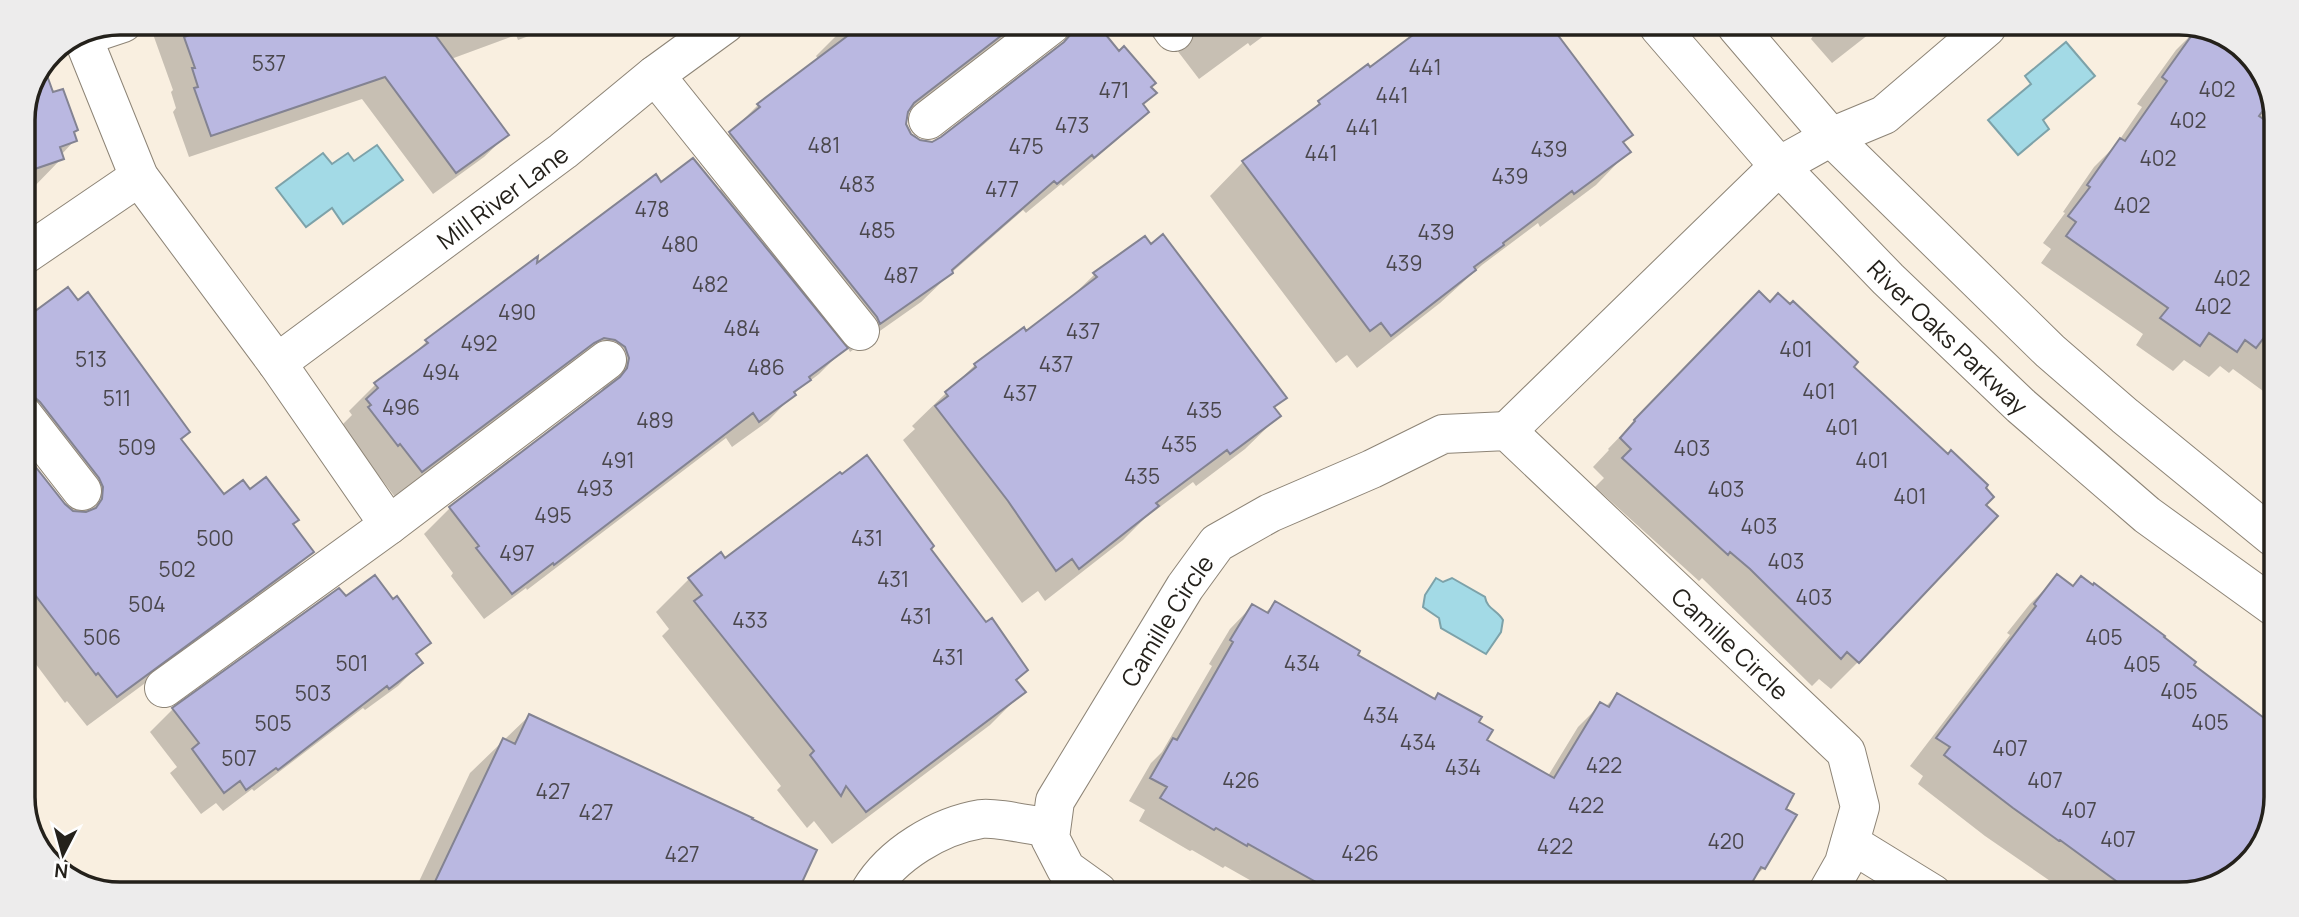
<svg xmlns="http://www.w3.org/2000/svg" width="2299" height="917" font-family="Manrope,sans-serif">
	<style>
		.water { fill: #a3dae6; stroke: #7da2a9; stroke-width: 2 }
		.shadow { fill: #0003 }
		.building { fill: #bab8e1; stroke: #838392; stroke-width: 2 }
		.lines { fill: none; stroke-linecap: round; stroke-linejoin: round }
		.minor-casing { stroke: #8d8476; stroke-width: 40 }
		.minor { stroke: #fff; stroke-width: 38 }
		.labels { text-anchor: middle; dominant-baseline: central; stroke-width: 5; stroke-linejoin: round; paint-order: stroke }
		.number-label { font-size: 21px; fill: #4a474c }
		.street-label { font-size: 24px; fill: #24211b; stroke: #fefefe }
		.rim { fill: none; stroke: #24211b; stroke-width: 3.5 }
	</style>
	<rect width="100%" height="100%" fill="#f9efe0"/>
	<path class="water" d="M2066 42 2095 76 2043 120 2049 129 2018 155 1988 120 2031 84 2025 76Z
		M377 145 403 180 343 224 332 208 306 227 276 188 323 153 332 164 348 153 354 161Z
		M1436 578 1443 582 1452 578 1485 597C1487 609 1497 610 1503 620L1501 632 1486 654 1441 628 1439 618 1423 607 1425 595Z"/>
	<path class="shadow" d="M149 23 561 24 518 40 516 35 451 59 507 135 484 157 433 194 362 99 189 157 173 112 176 108 171 92 173 90Z
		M847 25H1017L1000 41 906 114 905 122 910 135 920 142 932 143 1149 87 1142 105 1146 111 1116 141 1063 186 1061 184 1026 213 1023 210 950 274 921 302 850 352 847 346 819 374 797 391 768 421 732 447 726 438 527 590 526 588 484 619 451 576 453 573 424 534 450 508 602 393 603 385 395 497 341 426 352 415 349 411 375 385 409 359 427 341 535 267 661 184 718 191 721 189 700 163 758 105 819 60 816 56Z
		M1166 25 1277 26 1250 46 1248 43 1199 79 1170 41Z
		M1805 27H1878L1832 63 1811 39 1813 36Z
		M2198 28H2211L2256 61 2276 113 2274 399 2233 369 2229 373 2220 366 2209 377 2184 360 2173 371 2136 345 2143 334 2041 263 2051 249 2043 243 2065 213 2063 212 2094 167 2116 145 2142 107 2137 104 2176 50Z
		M1367 67 1630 135 1622 143 1629 151 1596 185 1540 227 1538 223 1482 265 1440 303 1357 368 1347 355 1336 363 1210 196 1243 162 1303 118 1319 103Z
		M43 69 52 94 75 140 61 155 62 158 29 192 23 194V114Z
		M1095 274 1284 398 1273 409 1279 416 1245 449 1196 486 1193 482 1144 519 1123 540 1045 601 1038 591 1022 603 903 440 915 429 912 426 975 365 1025 333 1067 301Z
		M68 290 224 497 250 491 292 525 311 552 282 582 87 726 67 701 65 703 23 647V453L64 506 73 511 23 447V323Z
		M1731 321 1852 367 1858 662 1831 689 1819 679 1812 686 1702 578 1699 581 1595 487 1604 478 1593 467 1609 450 1608 449Z
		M2274 443V460L2266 454Z
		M928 549 986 624 1026 670 1015 681 1023 692 990 725 832 844 814 821 807 828 777 790 781 786 662 636 669 629 656 612 689 579 725 561Z
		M2058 576 2191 665 2271 829 2233 878 2180 894H2069L1985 836 1918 784 1923 776 1910 766 2010 635 2007 633 2030 604Z
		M339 590 345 599 428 642 415 656 421 663 398 686 365 710 363 708 254 791 252 789 223 811 216 803 201 814 170 773 177 767 150 732 173 709Z
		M1275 603 1356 655 1433 700 1438 695 1476 722 1485 741 1548 776 1578 727 1601 704 1605 707 1617 695 1783 809 1764 868 1752 879 1744 893 1271 892 1225 866 1223 868 1192 850 1190 851 1139 821 1145 810 1129 801 1151 763 1162 752 1212 666 1209 664 1230 629 1252 606 1265 613Z
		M529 716 796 891 415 890 470 773Z"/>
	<path class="building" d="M223 23 427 24 509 135 456 173 385 77 211 136 194 88 198 87 192 68H195L184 37Z
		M862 25H1015L914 103 908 112 906 124 911 134 920 140 932 142 941 137 1064 42 1071 34 1072 25H1098L1119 51 1124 46 1156 83 1151 87 1157 93 1143 104 1149 112 1094 158 1092 155 1057 184 1054 181 952 270 953 273 880 324 877 317 729 132 760 107 757 104Z
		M1425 26H1551L1633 135 1623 142 1631 152 1574 194 1572 191 1503 243 1504 245 1474 267 1476 270 1391 336 1381 323 1370 331 1242 161 1320 104 1318 101 1368 64 1370 67Z
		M2197 28H2211L2256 61 2271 99 2259 116 2276 128 2275 323 2256 348 2245 340 2237 352 2209 333 2200 346 2160 318 2168 308 2066 236 2076 222 2068 216 2090 187 2087 185 2120 138 2125 141 2167 81 2162 77Z
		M44 67 53 92 63 89 78 130 74 132 77 141 60 147 64 159 23 173V114Z
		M693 158 848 348 809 377 811 380 794 392 796 395 759 422 753 413 554 565 553 563 512 594 476 548 479 546 449 507 620 377 627 368 629 358 625 347 615 340 604 338 594 343 422 472 400 444 398 446 368 407 371 405 366 399 378 388 374 383 428 343 425 340 538 256 537 263 656 174 661 182Z
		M1163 234 1287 398 1274 407 1281 416 1230 454 1227 450 1156 503 1159 506 1079 569 1072 559 1056 571 1008 501 935 406 948 396 945 392 976 367 974 364 1024 327 1026 331 1097 277 1093 273 1145 236 1151 244Z
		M68 287 78 300 88 292 190 432 181 439 224 494 243 480 250 489 266 477 299 520 293 524 314 552 117 697 98 673 96 675 23 579V451L65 504 73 511 86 512 96 508 102 499 103 487 99 478 40 402 32 395 23 394V320Z
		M1759 291 1770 302 1778 293 1790 304 1793 301 1858 362 1854 367 1948 454 1951 450 1988 485 1986 488 1994 497 1986 505 1998 516 1859 663 1847 652 1841 659 1750 569 1730 552 1728 555 1622 458 1631 449 1620 438 1635 421 1634 420Z
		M867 455 934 546 931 549 986 622 992 618 1028 670 1016 680 1026 692 866 812 846 786 841 796 810 755 814 751 694 601 702 595 688 578 721 552 725 558 840 472 842 474Z
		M2057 574 2073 586 2081 576 2093 585 2094 583 2165 636 2164 637 2196 662 2194 665 2272 724 2271 829 2233 878 2180 894H2134L2060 840 2059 841 2013 808 1944 755 1950 747 1936 738 2036 606 2034 604Z
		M375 575 393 599 397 596 431 643 416 654 423 663 389 689 387 686 278 770 276 768 246 790 240 781 224 793 192 749 199 743 172 708 339 588 346 596Z
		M1275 601 1360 651 1358 655 1435 699 1438 693 1482 717 1479 722 1493 730 1487 740 1554 778 1600 702 1609 707 1617 693 1794 794 1786 809 1797 815 1765 869 1761 867 1746 893 1334 892 1248 844 1247 846 1216 828 1214 830 1160 798 1167 787 1150 778 1173 738 1177 740 1233 642 1230 640 1252 604 1268 613Z
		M529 714 753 818 752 819 817 850 798 891 431 890 503 738 515 744Z"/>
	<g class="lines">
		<g class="minor-casing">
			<g id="minor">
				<path d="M1169 25 1174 32"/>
				<path id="s1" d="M1659 27 1779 166 1888 279 2021 406 2147 515 2273 606"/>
				<path d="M1737 27 1831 137 2050 351 2125 416 2273 537"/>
				<path d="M102 30 123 23"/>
				<path d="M83 38 139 177 277 363 389 525"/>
				<path d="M655 75 860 331"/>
				<path d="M928 120 1051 25"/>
				<path d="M23 256 139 177"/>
				<path id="s2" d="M277 363 563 151 655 75 725 24"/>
				<path d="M23 415 82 491"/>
				<path d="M1507 431 1779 166 1831 137 1884 115 1987 27"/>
				<path d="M164 688 389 525 607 360"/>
				<path d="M1850 843 1933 894"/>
				<path d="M870 891C892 854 939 826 981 819 995 817 1035 826 1051 828"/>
				<path id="s3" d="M1098 892 1066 869 1050 838 1055 801 1185 587 1217 543 1270 513 1372 469 1443 434 1507 431 1846 752 1860 807 1844 863 1827 893"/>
			</g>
		</g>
		<use href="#minor" class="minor"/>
	</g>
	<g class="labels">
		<g class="number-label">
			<text x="269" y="63">537</text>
			<text x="1425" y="67">441</text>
			<text x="2217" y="89">402</text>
			<text x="1114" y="90">471</text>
			<text x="1392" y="95">441</text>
			<text x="2188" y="120">402</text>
			<text x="1072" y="125">473</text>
			<text x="1362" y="127">441</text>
			<text x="824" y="145">481</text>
			<text x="1026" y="146">475</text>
			<text x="1549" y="149">439</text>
			<text x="1321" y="153">441</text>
			<text x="2158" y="158">402</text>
			<text x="1510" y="176">439</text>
			<text x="857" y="184">483</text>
			<text x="1002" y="189">477</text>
			<text x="2132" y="205">402</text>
			<text x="652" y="209">478</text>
			<text x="877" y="230">485</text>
			<text x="1436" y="232">439</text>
			<text x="680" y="244">480</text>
			<text x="1404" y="263">439</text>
			<text x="901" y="275">487</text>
			<text x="2232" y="278">402</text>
			<text x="710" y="284">482</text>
			<text x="2213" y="306">402</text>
			<text x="517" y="312">490</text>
			<text x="742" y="328">484</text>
			<text x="1083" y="331">437</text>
			<text x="479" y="343">492</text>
			<text x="1796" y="349">401</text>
			<text x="91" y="359">513</text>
			<text x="1056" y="364">437</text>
			<text x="766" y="367">486</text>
			<text x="441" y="372">494</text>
			<text x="1819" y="391">401</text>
			<text x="1020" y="393">437</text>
			<text x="117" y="398">511</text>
			<text x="401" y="407">496</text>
			<text x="1204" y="410">435</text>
			<text x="655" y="420">489</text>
			<text x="1842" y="427">401</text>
			<text x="1179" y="444">435</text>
			<text x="137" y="447">509</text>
			<text x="1692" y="448">403</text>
			<text x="618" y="460">491</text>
			<text x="1872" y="460">401</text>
			<text x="1142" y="476">435</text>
			<text x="595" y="488">493</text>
			<text x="1726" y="489">403</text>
			<text x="1910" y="496">401</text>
			<text x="553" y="515">495</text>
			<text x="1759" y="526">403</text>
			<text x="215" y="538">500</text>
			<text x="867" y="538">431</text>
			<text x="517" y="553">497</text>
			<text x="1786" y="561">403</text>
			<text x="177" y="569">502</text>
			<text x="893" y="579">431</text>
			<text x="1814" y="597">403</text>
			<text x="147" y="604">504</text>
			<text x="916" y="616">431</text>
			<text x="750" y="620">433</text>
			<text x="102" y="637">506</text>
			<text x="2104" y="637">405</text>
			<text x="948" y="657">431</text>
			<text x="352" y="663">501</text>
			<text x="1302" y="663">434</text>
			<text x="2142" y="664">405</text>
			<text x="2179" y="691">405</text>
			<text x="313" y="693">503</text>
			<text x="1381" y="715">434</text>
			<text x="2210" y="722">405</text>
			<text x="273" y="723">505</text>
			<text x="1418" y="742">434</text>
			<text x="2010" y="748">407</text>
			<text x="239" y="758">507</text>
			<text x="1604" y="765">422</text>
			<text x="1463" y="767">434</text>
			<text x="1241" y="780">426</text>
			<text x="2045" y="780">407</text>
			<text x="553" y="791">427</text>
			<text x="1586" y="805">422</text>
			<text x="2079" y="810">407</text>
			<text x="596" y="812">427</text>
			<text x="2118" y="839">407</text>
			<text x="1726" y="841">420</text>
			<text x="1555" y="846">422</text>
			<text x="1360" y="853">426</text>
			<text x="682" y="854">427</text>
		</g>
		<g class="street-label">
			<text stroke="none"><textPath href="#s2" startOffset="280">Mill River Lane</textPath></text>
			<text stroke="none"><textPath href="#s1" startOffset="424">River Oaks Parkway</textPath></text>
			<text stroke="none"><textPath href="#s3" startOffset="324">Camille Circle</textPath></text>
			<text stroke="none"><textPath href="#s3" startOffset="1040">Camille Circle</textPath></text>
		</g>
	</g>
	<path d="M0 0H2299V917H0ZM120 35H2179A85 85 0 0 1 2264 120V797A85 85 0 0 1 2179 882H120A85 85 0 0 1 35 797V120A85 85 0 0 1 120 35Z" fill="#edecec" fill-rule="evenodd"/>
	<path class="rim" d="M120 35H2179A85 85 0 0 1 2264 120V797A85 85 0 0 1 2179 882H120A85 85 0 0 1 35 797V120A85 85 0 0 1 120 35Z"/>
	<g transform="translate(63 854) rotate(186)" stroke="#fefefe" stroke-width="5" paint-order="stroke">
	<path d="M0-5L12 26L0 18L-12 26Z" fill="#24211b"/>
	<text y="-10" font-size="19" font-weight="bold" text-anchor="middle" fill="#24211b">N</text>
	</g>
</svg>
